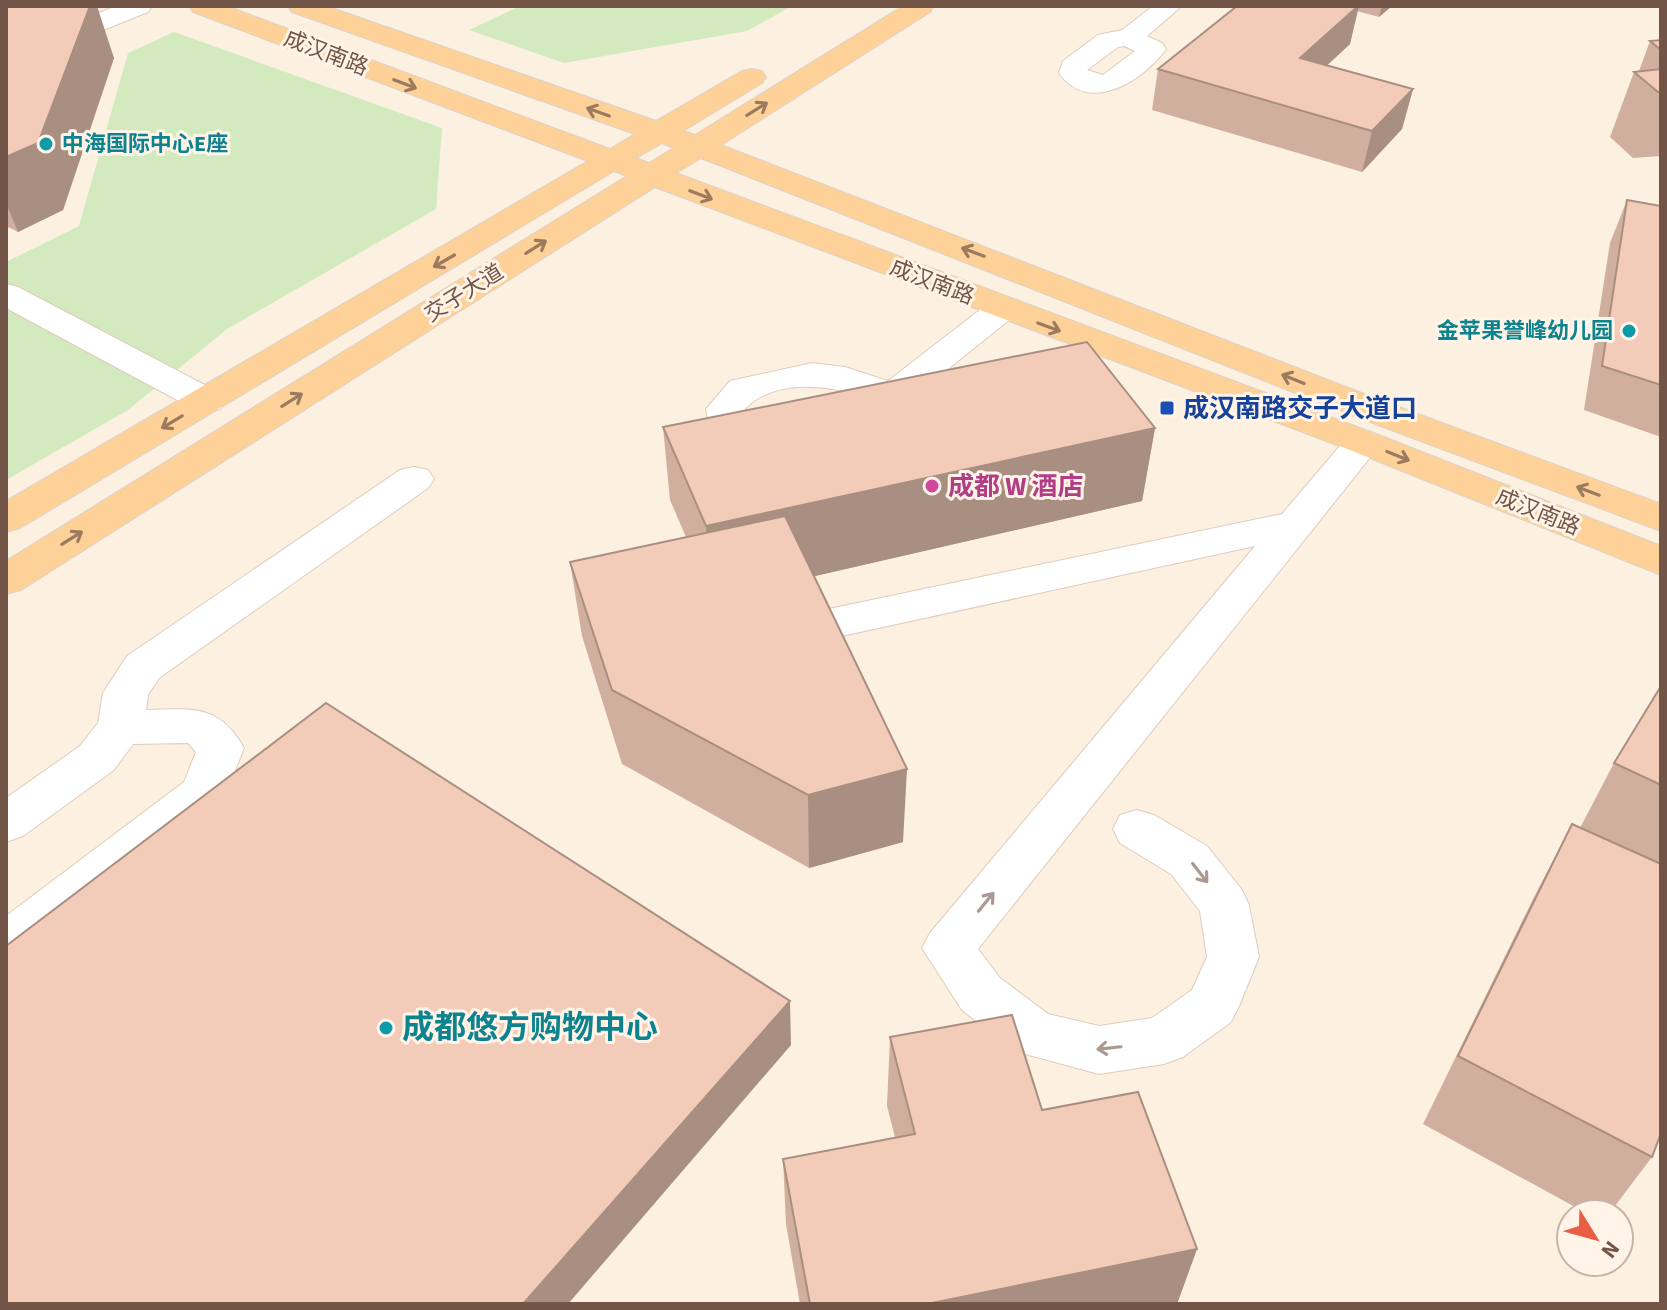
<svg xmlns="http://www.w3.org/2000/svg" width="1667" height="1310" font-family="'Source Sans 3','Noto Sans SC',sans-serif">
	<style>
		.green { fill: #d3eabf }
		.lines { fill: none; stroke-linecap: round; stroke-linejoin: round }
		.minor-casing { stroke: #e0cbbc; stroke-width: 2 }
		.major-casing { stroke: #dbd3cf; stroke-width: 2 }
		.minor { fill: #fff; fill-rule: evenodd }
		.major { fill: #fdd197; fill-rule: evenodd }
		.wall { fill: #d0af9e }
		.shaded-wall { fill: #a98f81 }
		.building { fill: #f2ccb8; stroke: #a98f81; stroke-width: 2 }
		.oneway { stroke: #9c7a5f }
		.oneway2 { stroke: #ab9991 }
		.culture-dot { fill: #0f9aa8; stroke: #fff4e7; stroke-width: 3 }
		.transit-dot { fill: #1a4fb4; stroke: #fff4e7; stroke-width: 3 }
		.hotel-dot { fill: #d1479c; stroke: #fff4e7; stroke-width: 3 }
		.labels { text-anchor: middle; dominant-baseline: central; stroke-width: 6; stroke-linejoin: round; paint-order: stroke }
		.far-street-label { font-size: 22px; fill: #735547; stroke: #fff4e7 }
		.far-culture-label { font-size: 22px; font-weight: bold; fill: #0d838f; stroke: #fff4e7; text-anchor: start }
		.transit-label { font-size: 26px; font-weight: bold; fill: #164399; stroke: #fff4e7; text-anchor: start }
		.hotel-label { font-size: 26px; font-weight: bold; fill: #b23c85; stroke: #fff4e7; text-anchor: start }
		.near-culture-label { font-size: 32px; font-weight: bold; fill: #0d838f; stroke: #fff4e7; text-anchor: start }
	</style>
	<rect width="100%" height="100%" fill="#fcf0e0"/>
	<path class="green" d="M520 6H792L747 31 564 63 469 30Z
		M174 32 442 128 436 209 227 329 128 410 6 480V262L79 226 128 53Z"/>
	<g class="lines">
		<g class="minor-casing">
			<path id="minor" d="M116 6H152L148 12 6 69V51Z
				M1153 6H1182L1147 36 1162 43 1166 49C1144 80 1089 116 1059 73L1063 61 1098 35 1122 30ZM1124 46 1135 51 1103 75 1087 70 1118 47Z
				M6 284 18 287 220 393 226 401 220 409 207 412 194 409 6 308Z
				M1002 299 1014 302 1019 309 1014 316 882 422 869 425 856 422 850 414 866 398C829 384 773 378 744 410L747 425 766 434 785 437 790 445 785 453C764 459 726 455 713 434 709 427 708 417 706 409L730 381 812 363 845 367 888 381 990 302Z
				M1363 430 1376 434 1382 442 1376 450 978 949 1000 978 1048 1014 1099 1026 1152 1018 1192 990 1207 957 1200 911 1171 874 1120 843 1113 829 1120 815 1137 810 1154 815 1207 846 1242 890 1249 905 1259 957 1239 1006 1231 1022 1183 1057 1164 1064 1099 1074 1014 1051 962 1010 922 948 930 933 1255 546 805 644 790 640 783 629 790 618 805 614 1282 514 1350 434Z
				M414 467 428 470 434 479 428 488 159 678 148 695 146 710C191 709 219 703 244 748L221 806 24 960 6 967V916L184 782 196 752 188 743 133 744 114 770 23 836 6 842V798L80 746 98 723 103 693 127 656 400 470Z"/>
		</g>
		<g class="major-casing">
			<path id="major" d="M189 6H226L610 149 635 134 292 12 288 6H326L656 121 742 71 752 69 762 71 766 77 762 83 683 131 695 135 903 6H934L930 12 721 145 1372 397 1661 504V531L1346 413 701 158 676 173 1376 434 1661 546V575L1350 450 655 187 21 590 6 594V561L627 176 614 171 20 528 6 532V501L588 161 193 12ZM662 143 674 148 649 163 636 158Z"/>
		</g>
		<use href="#minor" class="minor"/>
		<use href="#major" class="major"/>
	</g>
	<path class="wall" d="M6 6 114 58 63 210 18 232 6 226Z
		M1237 6H1392L1379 17 1357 11 1350 44 1327 65 1413 89 1402 129 1362 172 1152 110 1158 69Z
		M1661 40V156L1633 158 1610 137 1634 72 1639 71 1650 41Z
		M1627 200 1661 206V437L1584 410 1610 243Z
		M663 427 1155 428 1142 501 814 576 903 842 809 868 622 764 582 636 570 562 686 537 670 500Z
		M1661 686V1141L1659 1140 1652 1157 1609 1214H1588L1423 1124 1534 897 1572 824 1580 828 1614 763Z
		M890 1037 1042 1110 1197 1249 1177 1304H800L786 1224 783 1159 895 1137 887 1106Z"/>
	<path class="shaded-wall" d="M90 6H97L114 58 63 210 18 232 6 203V157Z
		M1359 6 1350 44 1292 98 1300 58Z
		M1382 6H1392L1379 17Z
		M1413 89 1402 129 1362 172 1372 131Z
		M1155 428 1142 501 711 600 706 526Z
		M907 769 903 842 809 868 808 795Z
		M790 1001 791 1045 568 1304H523Z
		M1197 1249 1177 1304H927Z"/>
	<path class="building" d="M6 6H90L38 143 6 157Z
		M1237 6H1358L1300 58 1413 89 1372 131 1158 69Z
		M1661 40V50L1650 41Z
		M1661 69V92H1658L1634 72Z
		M1627 200 1661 206V385L1602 366Z
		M1087 342 1155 428 706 526 663 427Z
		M785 516 907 769 808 795 612 690 570 562Z
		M1661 686V785L1614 763Z
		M326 703 790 1001 523 1304H6V946Z
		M1572 824 1661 864V1133L1652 1157 1458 1056Z
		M1012 1015 1042 1110 1138 1092 1197 1249 927 1304H810L783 1159 915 1134 890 1037Z"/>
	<defs><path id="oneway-shaft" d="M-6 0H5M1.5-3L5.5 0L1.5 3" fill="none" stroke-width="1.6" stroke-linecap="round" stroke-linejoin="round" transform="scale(2)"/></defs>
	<g class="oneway">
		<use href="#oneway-shaft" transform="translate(405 84) rotate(21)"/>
		<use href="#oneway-shaft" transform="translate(757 109) rotate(-32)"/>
		<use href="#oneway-shaft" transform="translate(598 112) rotate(-160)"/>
		<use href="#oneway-shaft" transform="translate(701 195) rotate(21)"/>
		<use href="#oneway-shaft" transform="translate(536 247) rotate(-32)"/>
		<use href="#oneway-shaft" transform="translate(973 252) rotate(-159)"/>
		<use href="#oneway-shaft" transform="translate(444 261) rotate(150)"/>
		<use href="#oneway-shaft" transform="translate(1049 327) rotate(20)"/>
		<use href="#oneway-shaft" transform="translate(1293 379) rotate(-158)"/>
		<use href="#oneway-shaft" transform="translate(292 400) rotate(-32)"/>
		<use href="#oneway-shaft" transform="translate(172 422) rotate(149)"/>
		<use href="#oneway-shaft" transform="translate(1398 456) rotate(22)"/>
		<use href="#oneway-shaft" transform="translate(1588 491) rotate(-159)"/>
		<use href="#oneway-shaft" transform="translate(72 538) rotate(-32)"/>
	</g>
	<g class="oneway2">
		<use href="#oneway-shaft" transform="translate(1200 873) rotate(52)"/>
		<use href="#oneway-shaft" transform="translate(986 902) rotate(-51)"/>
		<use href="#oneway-shaft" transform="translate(1109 1048) rotate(174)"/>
	</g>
	<g class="culture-dot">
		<circle cx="46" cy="144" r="8"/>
		<circle cx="1629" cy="331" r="8"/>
		<circle cx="386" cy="1028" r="8"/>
	</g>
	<rect class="transit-dot" x="1159" y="400" width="16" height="16" rx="4"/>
	<circle class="hotel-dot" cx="932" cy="486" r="8"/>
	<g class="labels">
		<g class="far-street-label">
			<text transform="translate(326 53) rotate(21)">成汉南路</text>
			<text transform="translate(932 282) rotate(21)">成汉南路</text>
			<text transform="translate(464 293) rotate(-32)">交子大道</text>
			<text transform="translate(1538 512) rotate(22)">成汉南路</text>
		</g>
		<g class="far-culture-label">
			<text x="62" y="144">中海国际中心E座</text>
			<text x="1613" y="331" text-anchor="end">金苹果誉峰幼儿园</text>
		</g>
		<g class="transit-label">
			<text x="1183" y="408">成汉南路交子大道口</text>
		</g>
		<g class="hotel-label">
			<text x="948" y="486">成都 W 酒店</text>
		</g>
		<g class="near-culture-label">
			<text x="402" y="1028">成都悠方购物中心</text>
		</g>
	</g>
	<rect width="1667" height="1310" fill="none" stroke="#735547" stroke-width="16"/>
	<g transform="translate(1595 1238) rotate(127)"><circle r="38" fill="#fff4e7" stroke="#c7b4a7" stroke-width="2"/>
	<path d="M0-6L14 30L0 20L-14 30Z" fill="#e95e43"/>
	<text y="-12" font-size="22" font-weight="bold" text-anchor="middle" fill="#735547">N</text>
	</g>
</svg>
